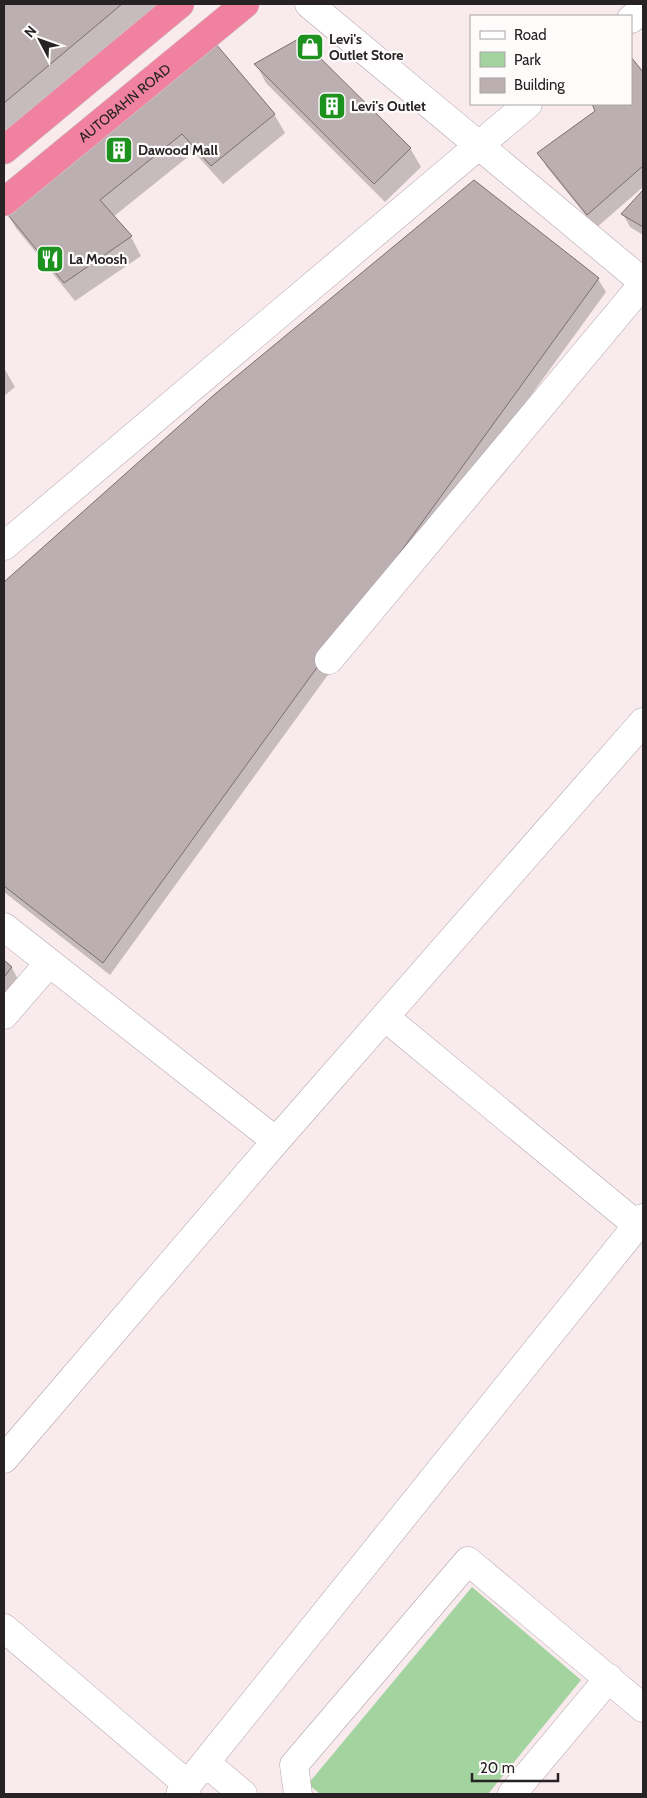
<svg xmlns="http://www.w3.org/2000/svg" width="647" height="1798" font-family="Cabin,sans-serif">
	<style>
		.green { fill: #a3d4a0 }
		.shadow { fill: #0003 }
		.building { fill: #bcafb2; stroke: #7a6e71 }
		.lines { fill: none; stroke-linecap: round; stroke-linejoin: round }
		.minor-casing { stroke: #b1a4a7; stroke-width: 29 }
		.highway-casing { stroke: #cbcaca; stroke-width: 29 }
		.minor { stroke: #fff; stroke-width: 28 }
		.highway { stroke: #f082a0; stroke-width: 28 }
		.labels { text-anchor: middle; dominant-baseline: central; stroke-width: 4.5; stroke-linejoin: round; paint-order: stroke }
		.poi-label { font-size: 14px; font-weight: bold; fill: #272223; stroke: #fefbfb; text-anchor: start }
		.street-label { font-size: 14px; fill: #272223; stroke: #fefbfb }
	</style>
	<rect width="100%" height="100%" fill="#f8eaed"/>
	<path class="green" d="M472 1587 581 1680 488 1794H320L308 1784Z"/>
	<path class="shadow" d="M4 4H163L4 137Z
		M210 39 274 114 285 133 223 184 194 152 113 217 131 237 141 256 75 301 16 228 5 210Z
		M631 59 643 74V187L596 228 546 166 539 153 597 112 593 104H631Z
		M256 64 410 148 421 167 385 202 266 83Z
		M643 192V235L630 227 623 214Z
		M598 279 606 292 110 975 4 892V584L216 395Z
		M4 368 15 387 4 396Z
		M4 962 12 968 19 981 4 998Z"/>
	<path class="building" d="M4 4H122L4 103Z
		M210 37 275 114 211 166 182 134 100 200 132 236 64 283 4 210Z
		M300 38 411 148 374 184 254 64Z
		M631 57 643 72V166L587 215 537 153 595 111 592 104H631Z
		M474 180 599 278 103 963 4 886V582L215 394Z
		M643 190V227L621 214Z
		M4 960 12 967 4 977Z"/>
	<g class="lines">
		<g class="minor-casing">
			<path id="minor" d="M309 4 643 282
				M631 19 643 9
				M4 546 528 104
				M329 660 643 284
				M4 927 276 1141
				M4 1015 49 963
				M386 1018 637 1225
				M4 1459 276 1141 643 722
				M4 1628 188 1785
				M206 1763 243 1794
				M180 1794 643 1218
				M298 1794 294 1765 468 1561 643 1708
				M512 1794 609 1678"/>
		</g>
		<g class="highway-casing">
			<g id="highway">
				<path d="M4 150 180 4"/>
				<path id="s1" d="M4 202 245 4"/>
			</g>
		</g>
		<use href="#minor" class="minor"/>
		<use href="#highway" class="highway"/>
	</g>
	<defs>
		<g id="shop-square" transform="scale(1.4375)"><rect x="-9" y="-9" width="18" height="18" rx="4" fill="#1d921f" stroke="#fefbfb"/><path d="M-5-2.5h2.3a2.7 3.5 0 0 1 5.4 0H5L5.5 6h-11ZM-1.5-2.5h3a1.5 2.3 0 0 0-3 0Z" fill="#fff"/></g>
		<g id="building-square" transform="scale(1.4375)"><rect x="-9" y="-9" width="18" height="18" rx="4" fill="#1d921f" stroke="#fefbfb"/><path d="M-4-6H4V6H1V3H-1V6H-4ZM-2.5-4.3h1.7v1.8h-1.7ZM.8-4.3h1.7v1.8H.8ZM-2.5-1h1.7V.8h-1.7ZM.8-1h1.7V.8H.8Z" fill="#fff"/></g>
		<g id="restaurant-square" transform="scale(1.4375)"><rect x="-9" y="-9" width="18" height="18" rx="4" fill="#1d921f" stroke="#fefbfb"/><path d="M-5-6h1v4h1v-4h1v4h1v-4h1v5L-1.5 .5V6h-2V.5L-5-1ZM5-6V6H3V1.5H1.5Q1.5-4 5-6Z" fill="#fff"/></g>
	</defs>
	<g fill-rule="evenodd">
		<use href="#shop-square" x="310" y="47"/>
		<use href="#building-square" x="332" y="106"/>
		<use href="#building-square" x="119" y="150"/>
		<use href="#restaurant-square" x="50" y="259"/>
	</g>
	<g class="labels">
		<g class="poi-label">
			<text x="329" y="39">Levi's<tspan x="329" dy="16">Outlet Store</tspan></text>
			<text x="351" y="106">Levi's Outlet</text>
			<text x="138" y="150">Dawood Mall</text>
			<text x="69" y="259">La Moosh</text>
		</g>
		<g class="street-label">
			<text stroke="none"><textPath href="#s1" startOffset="156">AUTOBAHN ROAD</textPath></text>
		</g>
	</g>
	<rect width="647" height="1798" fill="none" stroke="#272223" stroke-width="10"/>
	<rect x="470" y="15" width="162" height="90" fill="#fefbfb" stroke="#a8a4a5"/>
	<rect x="480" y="31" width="25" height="8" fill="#ffffff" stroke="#a8a4a5"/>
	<text x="514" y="40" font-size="15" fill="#272223">Road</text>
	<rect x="480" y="52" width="25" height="15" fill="#a3d4a0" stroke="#a8a4a5"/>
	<text x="514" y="65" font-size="15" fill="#272223">Park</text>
	<rect x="480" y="78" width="25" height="15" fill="#bcafb2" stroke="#a8a4a5"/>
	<text x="514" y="90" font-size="15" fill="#272223">Building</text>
	<g transform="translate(40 40) rotate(311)" stroke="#fefbfb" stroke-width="4" paint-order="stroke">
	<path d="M0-4L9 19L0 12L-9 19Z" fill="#272223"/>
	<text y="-8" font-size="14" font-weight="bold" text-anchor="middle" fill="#272223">N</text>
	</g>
	<path d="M472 1773v8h86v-8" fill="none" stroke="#272223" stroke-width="2.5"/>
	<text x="480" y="1773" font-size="15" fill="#272223" stroke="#fefbfb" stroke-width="4" paint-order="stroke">20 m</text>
</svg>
